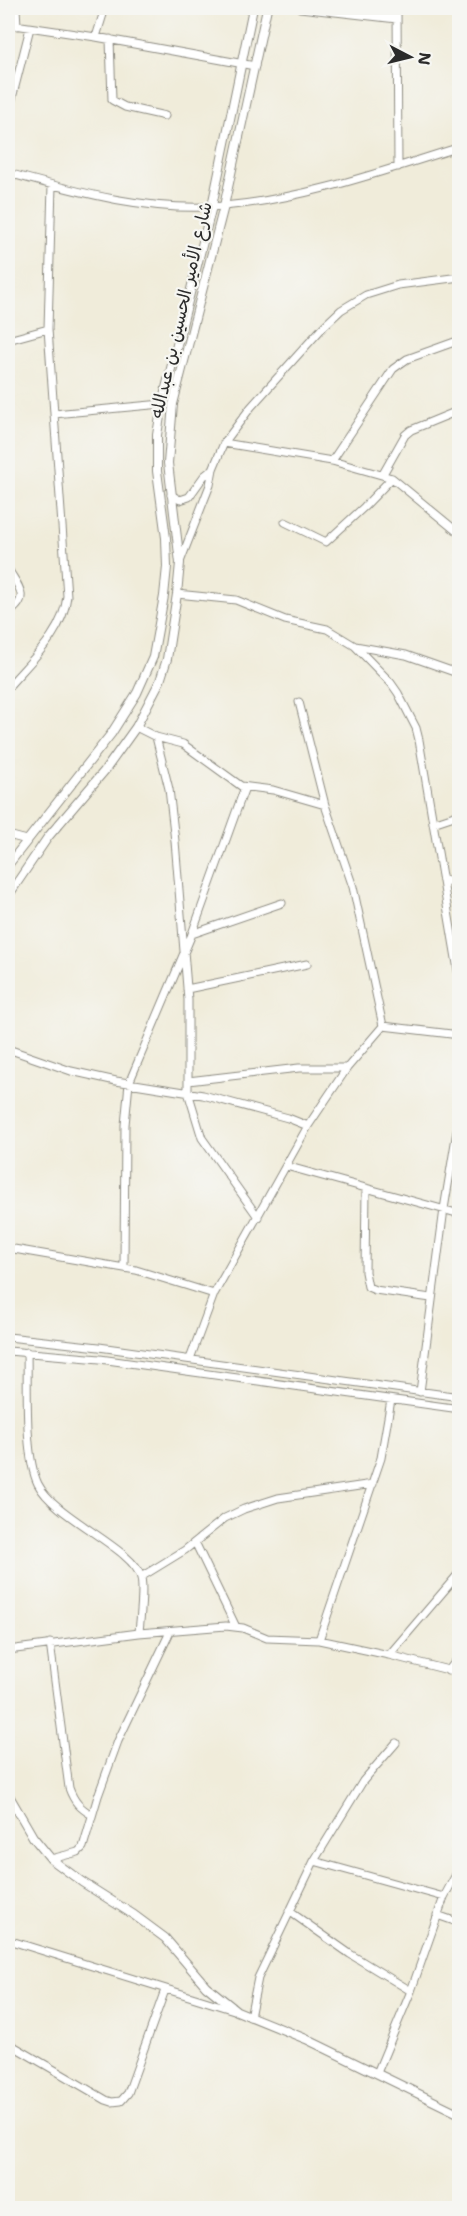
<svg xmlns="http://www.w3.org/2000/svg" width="467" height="2216" font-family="'Shantell Sans','Playpen Sans Arabic',sans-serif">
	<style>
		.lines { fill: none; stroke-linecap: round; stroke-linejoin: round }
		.minor-casing { stroke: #8e8c82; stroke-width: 9 }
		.tertiary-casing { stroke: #8e8c82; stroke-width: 10 }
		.minor { stroke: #fff; stroke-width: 7 }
		.tertiary { stroke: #fff; stroke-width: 8 }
		.labels { text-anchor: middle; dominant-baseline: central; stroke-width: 4.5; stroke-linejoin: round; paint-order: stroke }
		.street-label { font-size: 18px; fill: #2b2b2b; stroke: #f6f6f2 }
	</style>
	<rect width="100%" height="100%" fill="#f6f6f2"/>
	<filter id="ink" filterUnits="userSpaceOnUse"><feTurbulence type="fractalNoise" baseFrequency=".0167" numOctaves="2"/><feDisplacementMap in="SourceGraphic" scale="12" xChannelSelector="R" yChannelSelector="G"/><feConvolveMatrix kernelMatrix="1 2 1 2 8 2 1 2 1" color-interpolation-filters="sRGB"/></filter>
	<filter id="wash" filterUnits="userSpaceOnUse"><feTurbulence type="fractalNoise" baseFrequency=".008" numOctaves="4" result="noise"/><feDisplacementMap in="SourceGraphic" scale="24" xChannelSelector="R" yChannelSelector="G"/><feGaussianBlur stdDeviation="1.35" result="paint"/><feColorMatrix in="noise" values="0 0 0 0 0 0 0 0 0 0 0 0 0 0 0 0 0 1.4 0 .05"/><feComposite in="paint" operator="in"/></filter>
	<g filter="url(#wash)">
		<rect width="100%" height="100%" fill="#f0ecda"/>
	</g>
	<g filter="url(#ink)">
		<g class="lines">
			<g class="minor-casing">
				<path id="minor" d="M16 8 17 26
					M300 8 397 19
					M397 8 398 167
					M8 24 96 37 255 66
					M96 37 105 8
					M110 39 112 100 125 107 165 116
					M8 114 30 28
					M8 173C77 192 152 213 224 206 305 199 383 171 460 147
					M8 340 48 329
					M54 414 162 404
					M224 443 332 461 392 478 364 507 326 542 285 522
					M332 461 393 369 407 359 460 340
					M383 474 405 435 411 430 460 410
					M392 478 460 534
					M171 495 180 500 189 497 204 476 213 469
					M180 562 210 485 213 469 224 443 251 407 324 326 341 310 366 295 398 285 460 277
					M8 569C19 587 31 599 8 613
					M177 594 236 600 285 620 327 629 355 646 391 683 398 693 416 728 419 740 460 982
					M355 646 406 655 460 674
					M8 687C31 660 63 634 67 596L48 329 52 185
					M299 702 325 805 353 887 383 1026
					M136 727 156 737 183 744 241 786 273 790 325 805
					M156 737 169 789 175 841 188 1000V1092L202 1138 258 1217
					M433 823 460 814
					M8 835 27 840
					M444 880 460 884
					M192 934 282 903
					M187 989 307 964
					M383 1026 460 1035
					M8 1049 71 1071 116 1081 203 1095 288 1118 308 1126 214 1294 190 1359
					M188 1081 299 1068H347
					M308 1126 347 1068 383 1026
					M286 1166 460 1214
					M366 1188 365 1272 368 1287 375 1290 431 1298
					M8 1248 136 1270 214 1294
					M124 1267 125 1125 129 1083 192 934 245 787
					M8 1337 99 1347 460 1397
					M8 1351 100 1359 460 1409
					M27 1352C28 1386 24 1455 38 1484 55 1518 135 1549 141 1578 144 1591 140 1618 139 1633
					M420 1392 444 1209 460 1113
					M195 1542 236 1627
					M141 1577 185 1550 225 1518 244 1509 278 1498 373 1484
					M319 1640 381 1458 391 1400
					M50 1643 69 1788C74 1802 80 1808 92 1815
					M8 1650 139 1633 226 1626 243 1628 267 1638 319 1640 389 1655 460 1673
					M389 1655 460 1572
					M448 1671 460 1656
					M51 1859 78 1852 83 1847 98 1796 118 1741 170 1632
					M314 1861 444 1897
					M289 1911 350 1954 411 1991
					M437 1915 460 1923
					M8 1940 234 2010
					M250 2017 258 1978 314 1861 363 1781 396 1743
					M8 2043 106 2100 112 2102 121 2101 128 2093 165 1990
					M377 2073 411 1991 444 1897 460 1867"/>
			</g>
			<g class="tertiary-casing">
				<path id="tertiary" d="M8 865 111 734 137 693 153 657 164 596 167 567 166 538 157 471V435L162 404 212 206 253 8
					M8 896 48 837 106 769 136 727 160 681 167 659 177 594 180 563 168 463 173 404 224 206 267 8
					M8 1794 33 1837 51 1859 82 1882 134 1915 165 1938 206 1986 237 2011 306 2039 460 2114"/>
			</g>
			<use href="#minor" class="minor"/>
			<use href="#tertiary" class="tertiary"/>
		</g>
	</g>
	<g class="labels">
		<g class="street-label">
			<text transform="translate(181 310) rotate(-77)">شارع الأمير الحسين بن عبدالله</text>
		</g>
	</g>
	<rect width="467" height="2216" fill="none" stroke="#f6f6f2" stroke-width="30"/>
	<g transform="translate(410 57) rotate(97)" stroke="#f6f6f2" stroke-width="4.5" paint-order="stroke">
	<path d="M0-4.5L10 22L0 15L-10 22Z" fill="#2b2b2b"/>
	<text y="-9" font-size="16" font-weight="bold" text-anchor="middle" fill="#2b2b2b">N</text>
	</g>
</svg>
